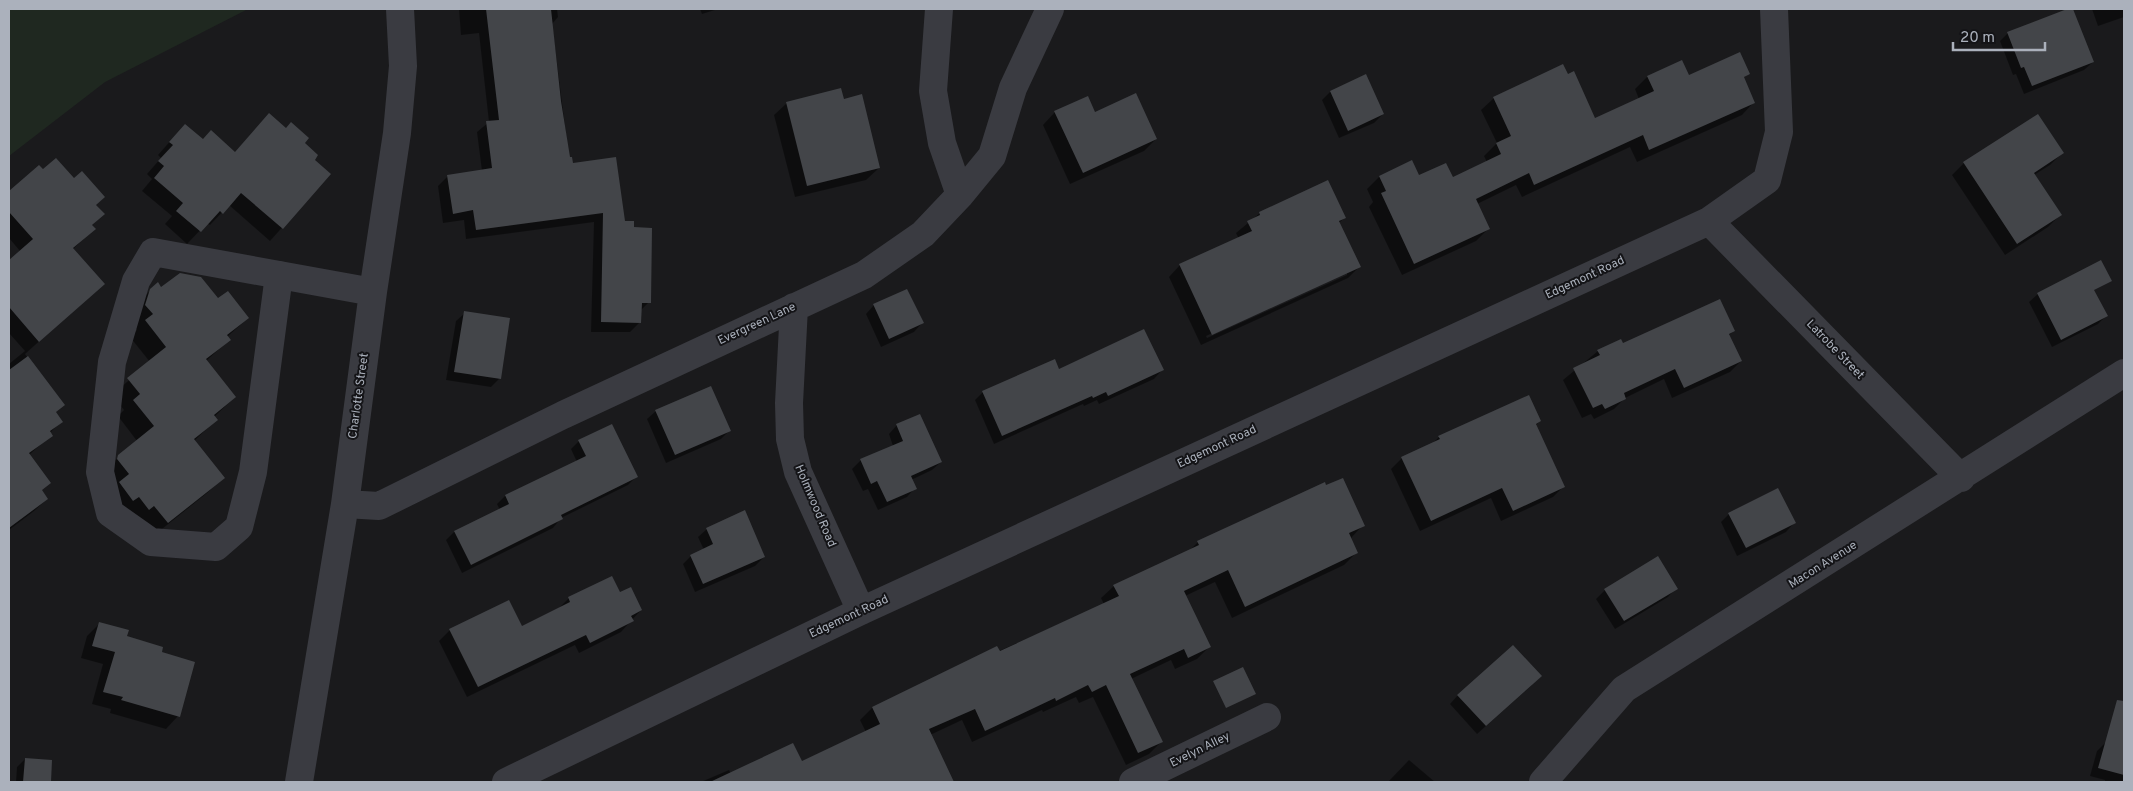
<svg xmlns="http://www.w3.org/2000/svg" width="2133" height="791" font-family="Overpass,sans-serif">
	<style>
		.green { fill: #1f2820 }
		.shadow { fill: #0007; fill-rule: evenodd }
		.building { fill: #434549 }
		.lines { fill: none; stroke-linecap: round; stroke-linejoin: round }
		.minor { stroke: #3a3b41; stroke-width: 28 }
		.labels { text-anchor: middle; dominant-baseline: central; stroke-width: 4; stroke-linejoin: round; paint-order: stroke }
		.street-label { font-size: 12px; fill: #abb1bc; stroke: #141417 }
	</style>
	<rect width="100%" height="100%" fill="#1a1a1c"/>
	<path class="green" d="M9 9H248L105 82 9 156Z"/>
	<path class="shadow" d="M459 9H557L558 17 552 24 569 158 572 164 624 222 649 302 640 311V322L630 332H591L594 222 466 239 464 220 443 223 438 186 448 176 482 171 477 132 489 122 479 33 461 35Z
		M700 9H718L702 14Z
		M2072 9 2093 62 2084 70 2024 94 2016 74 2013 75 2000 41 2008 33Z
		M2092 9H2124V17L2098 26Z
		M1748 74 1743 78 1754 102 1742 115 1637 162 1630 147 1522 197 1516 185 1477 204 1488 229 1476 241 1402 275 1369 207 1373 202 1367 189 1379 177 1453 179 1487 162 1484 156 1497 143 1481 110 1494 98 1595 119 1639 99 1635 89 1647 77Z
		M1366 76 1383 114 1374 123 1339 138 1322 100 1330 92Z
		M787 103 879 168 866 180 795 197 774 115Z
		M1055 112 1095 113 1156 139 1144 151 1070 184 1043 125Z
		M173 138 202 140 235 153 303 143 313 160 330 174 270 241 229 205 210 225 207 223 187 244 165 224 172 216 142 191 152 179 147 174 161 158 158 155Z
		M2062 153 2050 165 2034 175 2060 215 2048 227 2005 255 1952 175 1964 163Z
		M39 166 95 205 103 214 91 226 94 229 73 249 103 284 25 354 63 405 55 413 61 421 50 433 51 435 29 455 41 491 47 499 34 511 9 530V364L25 351 9 333V261L20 251 9 238V193Z
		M1260 213 1344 218 1339 223 1359 267 1348 278 1201 345 1169 277 1180 265 1239 239 1236 233ZM1347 272V275L1207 338 1206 336Z
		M161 289 218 300 248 318 227 337 229 340 206 361 235 397 214 417 216 420 194 441 223 478 207 493 152 537 133 524 102 472 137 441 118 416 124 410 112 395 150 362 130 337 137 330 130 321 135 306 151 290Z
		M2038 294 2106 316 2098 324 2052 347 2029 302Z
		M874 305 922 323 914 332 881 347 866 314Z
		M465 313 499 379 491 387 446 380 456 321Z
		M1734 331 1729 335 1741 361 1730 372 1672 398 1664 379 1625 398 1614 409 1594 419 1591 414 1582 418 1563 380 1598 351 1623 345Z
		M1162 370 1154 379 1099 404 1097 400 1084 406 1083 404 994 444 975 400 983 392 1059 371Z
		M1528 397 1540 421 1535 426 1564 486 1553 497 1501 521 1491 498 1420 531 1391 469 1402 458 1432 444 1439 437Z
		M656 411 729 431 721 439 666 463 647 419Z
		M897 425 941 462 932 470 911 480 915 488 907 497 878 510 868 489 863 491 852 469 861 460 893 446 889 434Z
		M579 441 636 477 628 485 561 518 553 528 462 573 446 540 454 532 500 510 497 504 505 496 577 462 571 449Z
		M1729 514 1794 523 1786 532 1737 556 1721 522Z
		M1363 525 1351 538 1356 553 1344 565 1232 618 1215 582 1185 596 1209 647 1197 659 1175 669 1171 660 1131 679 1161 742 1149 754 1126 765 1093 697 1079 703 1076 697 1043 712 1042 710 972 742 962 720 930 735 952 782H701L729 770 731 774 801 762 866 732 860 720 872 708 1104 604 1101 598 1114 586 1189 551 1198 542Z
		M707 529 764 557 755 566 695 592 683 564 691 556 704 550 698 537Z
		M1658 558 1676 588 1668 597 1615 629 1596 599 1605 590Z
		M619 594 641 610 621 632 579 653 575 645 467 697 439 641 450 630 521 628 557 610 569 598Z
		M100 623 160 653 178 716 166 729 110 713 111 709 92 704 103 664 81 658 87 636Z
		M1532 685 1477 734 1450 704 1458 695Z
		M2124 730V782H2105V780L2090 776 2097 751 2106 742Z
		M25 759 51 761 49 782H16L17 767Z
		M1409 760 1435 782H1388Z"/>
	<path class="building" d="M486 9H551L561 101 570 157H572L573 163 616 157 625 221H634V227L652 228 651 303H642L641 323 601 322 603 213 476 230 473 210 453 214 447 175 492 168 486 121 499 120Z
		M2067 9H2073L2094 62 2032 86 2024 67 2021 68 2007 32Z
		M1740 52 1750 74 1744 77 1755 103 1649 150 1643 135 1534 185 1529 173 1476 199 1490 229 1414 264 1381 193 1386 191 1379 176 1412 160 1419 175 1446 163 1453 177 1501 154 1496 143 1511 136 1493 97 1563 64 1568 74 1574 71 1595 118 1654 91 1647 76 1682 60 1689 75Z
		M1366 74 1384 114 1348 131 1330 91Z
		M841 88 844 99 862 94 880 168 807 186 786 102Z
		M1136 93 1157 139 1083 173 1054 111 1088 96 1095 112Z
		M269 113 286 128 291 122 309 138 305 143 318 155 315 160 331 174 283 229 241 193 223 214 220 211 201 232 176 211 183 203 154 178 164 166 158 161 173 145 169 142 185 124 203 139 211 130 235 152Z
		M2038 114 2064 153 2034 173 2062 215 2017 244 1963 162Z
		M56 158 74 178 82 171 105 197 96 205 105 214 92 225 96 229 73 248 105 284 39 342 9 307V260L33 239 9 212V191L39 165 43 169Z
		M1328 180 1346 218 1339 221 1361 267 1212 335 1179 264 1252 231 1247 221 1260 215 1259 212Z
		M2101 260 2112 281 2094 290 2108 316 2061 340 2037 293Z
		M180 273 201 277 218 298 228 291 249 318 227 335 231 340 206 359 236 397 214 415 218 420 194 439 225 478 168 523 154 506 149 510 139 497 133 501 119 482 129 474 117 459 118 455 154 426 133 400 140 394 127 378 166 347 145 320 153 314 145 305 150 289 158 282 161 287Z
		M907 289 924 323 889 339 873 304Z
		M1720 299 1735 331 1729 334 1742 361 1684 388 1675 369 1624 393 1626 399 1605 409 1602 404 1593 408 1573 368 1600 355 1597 350 1621 339 1623 343Z
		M464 311 510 318 501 379 454 372Z
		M1144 329 1164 370 1108 396 1106 392 1093 398 1092 396 1002 436 982 391 1055 359 1059 369Z
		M28 356 65 405 56 412 63 422 50 431 53 436 29 453 51 483 42 490 48 499 9 528V370Z
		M711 386 731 431 675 455 655 410Z
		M1529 395 1541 421 1536 424 1565 487 1513 511 1502 488 1431 521 1401 457 1440 439 1438 436Z
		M920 414 942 462 911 476 917 489 887 502 877 481 871 484 860 459 903 441 896 424Z
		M612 424 638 477 561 515 563 519 471 565 454 531 509 504 505 495 586 456 578 440Z
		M1343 478 1365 526 1349 533 1358 553 1245 607 1228 570 1184 591 1211 647 1188 658 1184 649 1130 674 1163 742 1138 753 1106 685 1092 692 1088 685 1056 701 1055 698 985 731 975 709 929 729 954 782H710L793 743 802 761 880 724 872 707 997 646 1000 651 1119 596 1113 585 1199 545 1197 541 1286 500 1325 482 1326 485Z
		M1778 488 1796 523 1746 548 1728 513Z
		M745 510 765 557 703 584 690 555 713 544 706 528Z
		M1658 556 1678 589 1624 621 1604 589Z
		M612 576 620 592 631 587 642 610 631 616 634 621 590 643 586 635 478 687 449 629 509 600 522 626 570 602 568 597Z
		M99 622 129 630 127 636 163 647 162 652 195 662 180 717 121 700 123 697 103 692 115 652 92 646Z
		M1513 645 1542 676 1486 726 1457 695Z
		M1243 667 1256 694 1226 708 1213 681Z
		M2117 700 2124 701V775L2098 768Z
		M25 758 52 760 51 782H23Z"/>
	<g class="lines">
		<path class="minor" d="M939 9 933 91 942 143 960 195
			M1709 221 1961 478
			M279 275 253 472 239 527 216 547 151 542 110 513 100 472 112 362 136 281 153 252 373 292
			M794 307 789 403 790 439 798 472 861 611
			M345 504 379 506 563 415 864 275 923 234 960 195 992 156 1013 88 1050 9
			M299 782 345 504 373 292 397 133 403 66 400 9
			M506 782 861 611 1709 221 1767 180 1779 132 1774 9
			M1133 782 1267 717
			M1543 782 1624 689 2124 373"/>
	</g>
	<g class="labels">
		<g class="street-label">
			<text transform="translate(1585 278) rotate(-25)">Edgemont Road</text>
			<text transform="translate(757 324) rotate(-25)">Evergreen Lane</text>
			<text transform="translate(1835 350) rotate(46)">Latrobe Street</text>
			<text transform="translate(359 396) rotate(-82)">Charlotte Street</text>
			<text transform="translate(1217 447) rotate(-25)">Edgemont Road</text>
			<text transform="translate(815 506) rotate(67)">Holmwood Road</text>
			<text transform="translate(1823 565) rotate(-32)">Macon Avenue</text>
			<text transform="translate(849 617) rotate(-25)">Edgemont Road</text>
			<text transform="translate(1200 750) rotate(-26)">Evelyn Alley</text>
		</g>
	</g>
	<rect width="2133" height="791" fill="none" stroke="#abb1bc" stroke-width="20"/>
	<path d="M1953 42v8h92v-8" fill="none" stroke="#abb1bc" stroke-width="2.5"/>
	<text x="1960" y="42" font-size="15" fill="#abb1bc" stroke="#141417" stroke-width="4" paint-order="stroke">20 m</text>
</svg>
